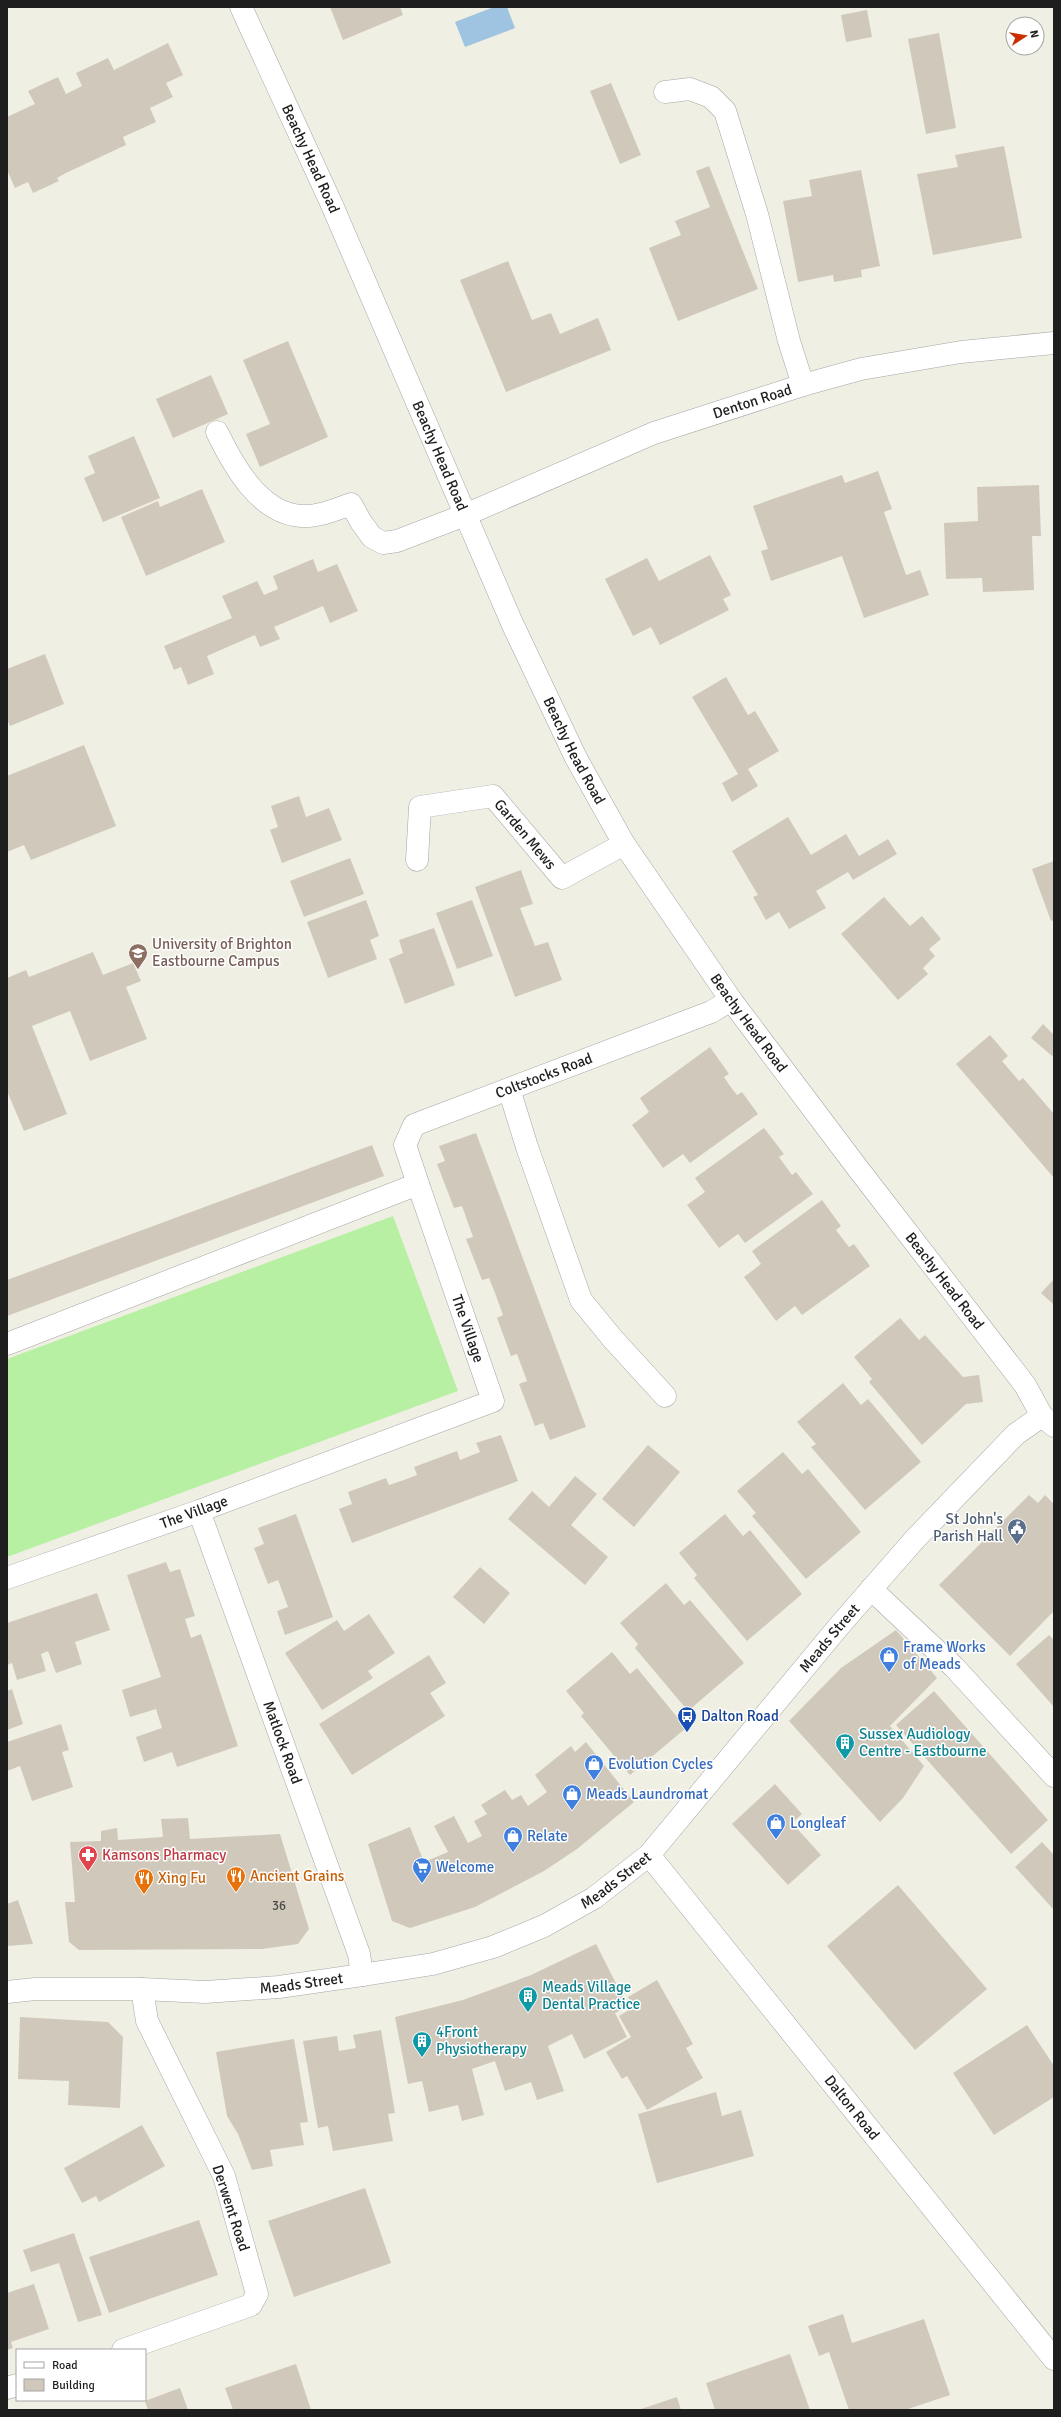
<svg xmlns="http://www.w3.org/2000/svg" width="1061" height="2417" font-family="Signika,sans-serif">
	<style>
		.grass { fill: #b7f0a3 }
		.water { fill: #9ec4e2 }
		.building { fill: #d0c9bb }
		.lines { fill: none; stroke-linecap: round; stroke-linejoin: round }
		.minor-casing { stroke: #a5a5a5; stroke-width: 23 }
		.minor { stroke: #fff; stroke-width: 22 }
		.labels { text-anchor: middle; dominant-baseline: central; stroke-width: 3; stroke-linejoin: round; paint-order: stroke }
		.number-label { font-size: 13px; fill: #4a4945 }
		.street-label { font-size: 15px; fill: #1e1e1e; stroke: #fff }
		.education-label { font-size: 15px; fill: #785e54; stroke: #fff; text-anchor: start }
		.service-label { font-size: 15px; fill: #4e5e75; stroke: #fff; text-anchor: end }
		.shop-label { font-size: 15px; fill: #366cbe; stroke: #fff; text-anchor: start }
		.transit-label { font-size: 15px; fill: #164399; stroke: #fff; text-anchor: start }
		.culture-label { font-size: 15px; fill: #0d838f; stroke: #fff; text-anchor: start }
		.health-label { font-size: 15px; fill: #be3a42; stroke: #fff; text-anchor: start }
		.food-label { font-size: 15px; fill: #c56008; stroke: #fff; text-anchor: start }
	</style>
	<rect width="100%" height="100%" fill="#f0efe3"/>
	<path class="grass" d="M393 1216 458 1391 7 1557V1359Z"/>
	<path class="water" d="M494 7H507L515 28 465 47 455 22Z"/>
	<path class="building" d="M330 7H400L403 15 343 40Z
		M867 10 872 37 846 42 841 15Z
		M939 33 956 128 926 134 908 39Z
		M168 43 183 75 166 83 173 97 150 108 156 122 123 137 126 145 66 173 57 178 59 181 33 193 28 182 15 188 7 170V117L35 104 28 91 58 77 66 94 82 86 76 73 108 58 114 70Z
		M611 83 641 155 620 164 590 91Z
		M1004 146 1022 238 933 255 917 174 958 167 955 155Z
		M709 166 758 289 678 321 649 248 681 235 675 221 710 207 696 171Z
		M861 170 880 266 861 270 862 277 834 282 833 275 798 282 783 201 812 196 809 180Z
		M508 261 532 320 551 313 560 334 598 318 611 350 506 392 460 280Z
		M288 341 328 437 260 467 246 434 270 424 243 360Z
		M211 375 228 414 173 438 156 399Z
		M134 436 160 498 103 522 84 478 95 473 88 456Z
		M878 471 892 509 884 512 906 575 920 570 929 595 864 618 842 556 771 581 761 551 768 549 753 506 842 475 845 483Z
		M1039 485 1041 536H1032L1034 590 983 592 982 578 946 579 944 523 978 521 977 487Z
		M202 489 225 542 146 576 121 517 158 501 160 507Z
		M710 555 731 595 723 599 729 610 660 645 651 627 633 636 605 579 647 558 659 581Z
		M313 559 318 572 337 564 358 611 330 623 323 606 274 627 280 639 260 647 255 635 207 656 214 674 188 685 181 667 174 670 164 646 232 618 222 596 257 581 264 595 278 589 273 576Z
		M45 654 64 704 10 726 7 719V669Z
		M726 677 748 715 755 711 779 751 748 769 758 786 732 802 722 783 738 774 692 697Z
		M84 745 116 826 31 860 24 845 7 852V776Z
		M299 796 306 817 329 808 342 840 282 863 270 830 278 827 271 806Z
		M788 817 811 855 846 834 859 856 888 839 897 854 853 880 848 872 816 891 826 908 789 929 779 912 766 920 753 897 758 895 732 851Z
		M350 858 364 894 304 917 290 881Z
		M1054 861V920L1051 921 1032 869Z
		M521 870 533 904 520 908 535 946 548 942 562 980 515 997 475 887Z
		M884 897 910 926 922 916 941 939 929 949 935 956 923 968 928 974 898 1000 841 934Z
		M366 900 379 936 370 940 377 959 328 978 307 922Z
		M472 900 493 956 457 969 436 913Z
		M434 928 455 985 405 1004 389 959 403 953 399 940Z
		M93 952 103 975 133 963 141 981 126 987 147 1039 90 1061 70 1011 32 1026 67 1114 24 1131 7 1091V978L26 970 29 977Z
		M1043 1024 1054 1035V1054L1052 1056 1031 1038Z
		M990 1035 1008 1056 1002 1061 1019 1081 1023 1078 1054 1114V1178L956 1064Z
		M710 1047 729 1074 724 1077 730 1086 737 1095 742 1092 758 1114 690 1163 683 1154 663 1168 632 1125 649 1112 640 1098Z
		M764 1128 784 1154 779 1157 792 1175 796 1172 813 1194 745 1243 738 1234 719 1248 687 1205 705 1192 695 1178Z
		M476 1133 586 1427 550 1440 543 1423 535 1426 519 1384 527 1381 517 1354 511 1356 497 1318 503 1315 495 1293 489 1278 482 1280 466 1239 473 1237 462 1206 454 1208 437 1164 445 1161 439 1146Z
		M372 1145 384 1176 7 1316V1280Z
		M822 1200 841 1226 836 1230 842 1238 849 1247 854 1244 870 1266 802 1315 795 1306 776 1321 744 1277 761 1264 752 1251Z
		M1054 1279V1305L1041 1293Z
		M900 1318 919 1340 925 1335 963 1377 979 1375 983 1402 966 1404 922 1445 869 1382 872 1379 854 1357Z
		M843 1383 861 1405 868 1399 921 1462 865 1510 811 1447 816 1444 797 1422Z
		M501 1435 518 1481 352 1543 339 1509 352 1504 348 1492 386 1478 389 1485 404 1480 417 1475 414 1467 457 1451 460 1460 480 1452 476 1443Z
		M648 1445 680 1472 634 1527 602 1499Z
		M783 1452 802 1474 808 1469 861 1532 806 1579 752 1516 756 1513 737 1491Z
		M575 1476 597 1494 571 1525 608 1557 585 1585 508 1519 532 1491 549 1507Z
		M1029 1495 1038 1503 1045 1495 1054 1504V1611L1010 1656 939 1585Z
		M296 1514 333 1617 285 1635 277 1611 288 1607 278 1580 268 1584 254 1548 264 1544 258 1528Z
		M725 1514 743 1536 750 1530 802 1594 747 1641 694 1578 697 1575 679 1553Z
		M166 1562 170 1572 180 1569 195 1616 185 1619 191 1638 201 1634 238 1746 177 1767 172 1752 144 1762 136 1737 162 1728 156 1709 130 1717 122 1690 161 1677 127 1575Z
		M480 1567 510 1593 484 1624 453 1597Z
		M666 1583 684 1605 690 1600 744 1663 688 1711 635 1648 638 1644 620 1623Z
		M97 1593 110 1630 75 1642 82 1664 56 1673 48 1651 41 1654 46 1671 17 1680 12 1663 7 1665V1623Z
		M369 1614 395 1653 368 1671 373 1678 322 1710 285 1653 337 1620 344 1631Z
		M896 1630 937 1678 890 1726 924 1766 903 1798 880 1822 789 1721 841 1668Z
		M1049 1635 1054 1640V1707L1016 1664Z
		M612 1652 630 1674 637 1668 686 1728 630 1775 581 1716 584 1713 566 1691Z
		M429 1655 446 1683 430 1693 445 1716 352 1775 319 1724Z
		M12 1689 23 1724 7 1730V1691Z
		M934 1691 1048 1820 1011 1854 896 1725Z
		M61 1724 69 1750 62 1752 73 1787 32 1801 20 1766 7 1771V1742Z
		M586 1742 634 1802 577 1849 544 1871 475 1907 410 1928 392 1921 368 1844 410 1827 424 1862 448 1852 434 1826 454 1816 468 1843 482 1836 474 1821 487 1814 481 1805 505 1790 512 1800 521 1795 528 1806 547 1792 535 1775 571 1746 575 1752Z
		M775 1784 802 1814 792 1823 821 1855 788 1885 732 1824Z
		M188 1818 190 1839 280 1834 309 1929 298 1944 262 1949 79 1950 69 1942 65 1902H75L70 1842 101 1841V1831L117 1828 118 1840 163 1837 161 1819Z
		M1042 1842 1054 1855V1910L1015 1867Z
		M898 1885 987 1989 915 2050 827 1946Z
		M18 1900 33 1944 7 1946V1904Z
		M596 1944 628 2007 615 2013 627 2037 584 2059 572 2034 548 2046 564 2091 537 2100 531 2082 505 2091 495 2061 472 2069 484 2115 462 2121 458 2105 429 2112 422 2081 408 2084 395 2017 463 2000 531 1975Z
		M657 1980 693 2044 686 2048 703 2078 647 2110 627 2076 622 2079 606 2052 631 2037 619 2016 634 2007 628 1997Z
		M20 2017 108 2022 123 2037 120 2108 68 2105 69 2081 18 2079Z
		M1027 2025 1054 2066V2097L994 2135 953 2073Z
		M381 2030 395 2113 388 2114 393 2141 333 2151 328 2126 318 2128 303 2041 337 2036 339 2051 356 2048 353 2035Z
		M294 2039 308 2122 300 2123 304 2145 270 2150 273 2166 252 2170 238 2134 227 2116 216 2052Z
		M716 2092 722 2116 741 2110 754 2156 657 2183 638 2114Z
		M142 2125 165 2166 99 2202 96 2196 82 2203 64 2168Z
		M365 2188 391 2263 294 2297 268 2221Z
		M199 2220 218 2275 109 2313 89 2257Z
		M74 2233 102 2315 78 2322 59 2263 31 2272 23 2250Z
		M34 2284 49 2329 11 2342 13 2348 7 2350V2293Z
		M843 2314 852 2343 924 2319 950 2395 905 2410H849L829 2352 819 2356 808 2326Z
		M790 2354 810 2410H715L706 2383Z
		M296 2364 311 2410H233L225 2388Z
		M180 2388 188 2410H148L145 2401Z
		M677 2397 681 2410H638Z"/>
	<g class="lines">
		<g class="minor-casing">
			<g id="minor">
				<path id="s1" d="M241 7 332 205 512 623 576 758 624 844 731 1000 856 1166 1025 1385 1042 1416 1054 1426"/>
				<path d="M665 92 690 89 711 97 725 111 757 214 789 341 803 385"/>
				<path id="s2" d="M217 432C233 465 259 513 301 516 318 517 335 510 351 504L361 522 372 537 383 543 397 541 465 515 654 433 803 385 861 369 961 352 1054 343"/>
				<path id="s3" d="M417 860 420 807 493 796 562 878 624 844"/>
				<path d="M509 1089 527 1147 581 1300 612 1338 665 1396"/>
				<path id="s4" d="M418 1184 405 1145 414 1125 711 1012 731 1000"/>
				<path id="s5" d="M7 1344 418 1184 493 1401 199 1511 7 1578"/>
				<path id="s6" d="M199 1511 359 1954 362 1975"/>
				<path d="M871 1589 954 1667 1054 1776"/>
				<path id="s7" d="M649 1855 1054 2359"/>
				<path id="s8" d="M7 1992 35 1989H142L205 1992 279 1987 362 1975 433 1964 493 1947 544 1926 594 1898 649 1855 840 1625 915 1539 1016 1434 1042 1416"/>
				<path d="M123 2350 251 2305 257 2294 224 2176 147 2021 142 1989"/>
				<path d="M7 2388 17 2385"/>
			</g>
		</g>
		<use href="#minor" class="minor"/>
	</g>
	<defs>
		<g id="university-pin" transform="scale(1)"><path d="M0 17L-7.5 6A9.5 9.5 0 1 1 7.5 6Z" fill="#8d6e63" stroke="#fff"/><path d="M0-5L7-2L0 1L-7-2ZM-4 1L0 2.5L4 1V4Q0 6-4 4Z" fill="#fff"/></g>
		<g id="civic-pin" transform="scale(1)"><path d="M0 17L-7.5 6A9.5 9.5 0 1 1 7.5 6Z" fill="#5c6f8a" stroke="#fff"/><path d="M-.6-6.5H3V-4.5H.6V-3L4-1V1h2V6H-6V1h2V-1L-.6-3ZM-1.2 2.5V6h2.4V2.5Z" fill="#fff"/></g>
		<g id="shop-pin" transform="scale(1)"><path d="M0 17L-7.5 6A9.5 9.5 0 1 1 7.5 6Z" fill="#3f7fe0" stroke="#fff"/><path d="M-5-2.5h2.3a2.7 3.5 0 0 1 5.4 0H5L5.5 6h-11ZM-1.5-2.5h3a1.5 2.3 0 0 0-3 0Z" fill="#fff"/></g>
		<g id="bus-pin" transform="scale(1)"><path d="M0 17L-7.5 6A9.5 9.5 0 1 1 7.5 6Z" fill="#1a4fb4" stroke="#fff"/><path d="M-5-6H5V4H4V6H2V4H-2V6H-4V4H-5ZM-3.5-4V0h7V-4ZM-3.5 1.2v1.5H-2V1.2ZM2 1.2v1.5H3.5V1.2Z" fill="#fff"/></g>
		<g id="building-pin" transform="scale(1)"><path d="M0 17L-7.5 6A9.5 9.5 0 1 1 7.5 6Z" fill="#0f9aa8" stroke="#fff"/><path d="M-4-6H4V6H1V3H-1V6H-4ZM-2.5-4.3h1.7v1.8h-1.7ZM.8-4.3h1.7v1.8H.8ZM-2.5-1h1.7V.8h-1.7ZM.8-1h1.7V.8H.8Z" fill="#fff"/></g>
		<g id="pharmacy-pin" transform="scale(1)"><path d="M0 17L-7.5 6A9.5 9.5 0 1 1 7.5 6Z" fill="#e0444e" stroke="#fff"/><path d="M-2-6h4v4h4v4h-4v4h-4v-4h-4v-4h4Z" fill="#fff"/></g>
		<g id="supermarket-pin" transform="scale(1)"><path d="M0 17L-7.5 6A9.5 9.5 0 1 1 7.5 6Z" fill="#3f7fe0" stroke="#fff"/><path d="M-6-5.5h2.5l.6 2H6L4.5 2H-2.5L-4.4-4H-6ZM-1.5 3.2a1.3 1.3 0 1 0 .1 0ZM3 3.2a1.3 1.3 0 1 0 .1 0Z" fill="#fff"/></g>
		<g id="restaurant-pin" transform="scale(1)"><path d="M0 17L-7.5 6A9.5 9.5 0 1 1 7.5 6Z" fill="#e8710a" stroke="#fff"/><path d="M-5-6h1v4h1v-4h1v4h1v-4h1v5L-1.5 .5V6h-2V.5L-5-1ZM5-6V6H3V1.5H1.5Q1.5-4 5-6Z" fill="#fff"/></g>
	</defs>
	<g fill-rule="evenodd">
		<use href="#university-pin" x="138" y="953"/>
		<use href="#civic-pin" x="1017" y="1528"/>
		<use href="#shop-pin" x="889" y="1656"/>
		<use href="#bus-pin" x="687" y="1716"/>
		<use href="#building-pin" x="845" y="1743"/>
		<use href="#shop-pin" x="594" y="1764"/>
		<use href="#shop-pin" x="572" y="1794"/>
		<use href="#shop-pin" x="776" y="1823"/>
		<use href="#shop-pin" x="513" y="1836"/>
		<use href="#pharmacy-pin" x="88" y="1855"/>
		<use href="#supermarket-pin" x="422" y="1867"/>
		<use href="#restaurant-pin" x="236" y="1876"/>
		<use href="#restaurant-pin" x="144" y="1878"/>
		<use href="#building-pin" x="528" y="1996"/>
		<use href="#building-pin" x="422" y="2041"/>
	</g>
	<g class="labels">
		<g class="number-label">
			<text x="279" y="1906">36</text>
		</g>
		<g class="street-label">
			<text stroke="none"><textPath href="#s1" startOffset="167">Beachy Head Road</textPath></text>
			<text stroke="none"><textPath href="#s2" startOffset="624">Denton Road</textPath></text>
			<text stroke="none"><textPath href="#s1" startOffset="491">Beachy Head Road</textPath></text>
			<text stroke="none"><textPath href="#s1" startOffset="815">Beachy Head Road</textPath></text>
			<text stroke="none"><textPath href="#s3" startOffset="177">Garden Mews</textPath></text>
			<text stroke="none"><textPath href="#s1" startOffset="1139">Beachy Head Road</textPath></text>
			<text stroke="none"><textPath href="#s4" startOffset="202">Coltstocks Road</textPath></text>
			<text stroke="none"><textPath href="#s1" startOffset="1463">Beachy Head Road</textPath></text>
			<text stroke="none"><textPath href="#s5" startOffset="594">The Village</textPath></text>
			<text transform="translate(194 1512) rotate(-20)">The Village</text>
			<text stroke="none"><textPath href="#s8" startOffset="955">Meads Street</textPath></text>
			<text stroke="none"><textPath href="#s6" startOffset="246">Matlock Road</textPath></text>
			<text stroke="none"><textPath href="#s8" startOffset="631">Meads Street</textPath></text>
			<text stroke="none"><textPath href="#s8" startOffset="295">Meads Street</textPath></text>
			<text stroke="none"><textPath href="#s7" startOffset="324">Dalton Road</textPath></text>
			<text transform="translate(231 2208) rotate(72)">Derwent Road</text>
		</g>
		<g class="education-label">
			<text x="152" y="944">University of Brighton<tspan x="152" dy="17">Eastbourne Campus</tspan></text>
		</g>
		<g class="service-label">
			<text x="1003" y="1519">St John's<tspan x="1003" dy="17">Parish Hall</tspan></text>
		</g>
		<g class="shop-label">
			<text x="903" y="1647">Frame Works<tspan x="903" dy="17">of Meads</tspan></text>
			<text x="608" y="1764">Evolution Cycles</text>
			<text x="586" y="1794">Meads Laundromat</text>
			<text x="790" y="1823">Longleaf</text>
			<text x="527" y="1836">Relate</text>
			<text x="436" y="1867">Welcome</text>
		</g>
		<g class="transit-label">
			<text x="701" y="1716">Dalton Road</text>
		</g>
		<g class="culture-label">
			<text x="859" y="1734">Sussex Audiology<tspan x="859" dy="17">Centre - Eastbourne</tspan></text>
			<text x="542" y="1987">Meads Village<tspan x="542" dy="17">Dental Practice</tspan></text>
			<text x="436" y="2032">4Front<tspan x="436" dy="17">Physiotherapy</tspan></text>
		</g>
		<g class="health-label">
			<text x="102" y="1855">Kamsons Pharmacy</text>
		</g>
		<g class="food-label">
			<text x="250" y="1876">Ancient Grains</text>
			<text x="158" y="1878">Xing Fu</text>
		</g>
	</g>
	<rect width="1061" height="2417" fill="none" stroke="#1e1e1e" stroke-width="16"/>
	<rect x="16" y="2349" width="130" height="52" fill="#ffffff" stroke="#a5a5a5"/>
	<rect x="24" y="2362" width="20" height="6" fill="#ffffff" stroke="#a5a5a5"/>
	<text x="52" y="2369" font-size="12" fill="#1e1e1e">Road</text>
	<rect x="24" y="2379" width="20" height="12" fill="#d0c9bb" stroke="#a5a5a5"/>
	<text x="52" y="2389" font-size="12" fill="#1e1e1e">Building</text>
	<g transform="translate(1025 36) rotate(78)"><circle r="19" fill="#ffffff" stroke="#a5a5a5"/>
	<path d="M0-3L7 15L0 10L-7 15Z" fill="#cc2e00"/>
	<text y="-6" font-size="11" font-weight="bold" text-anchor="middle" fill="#1e1e1e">N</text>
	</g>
</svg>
